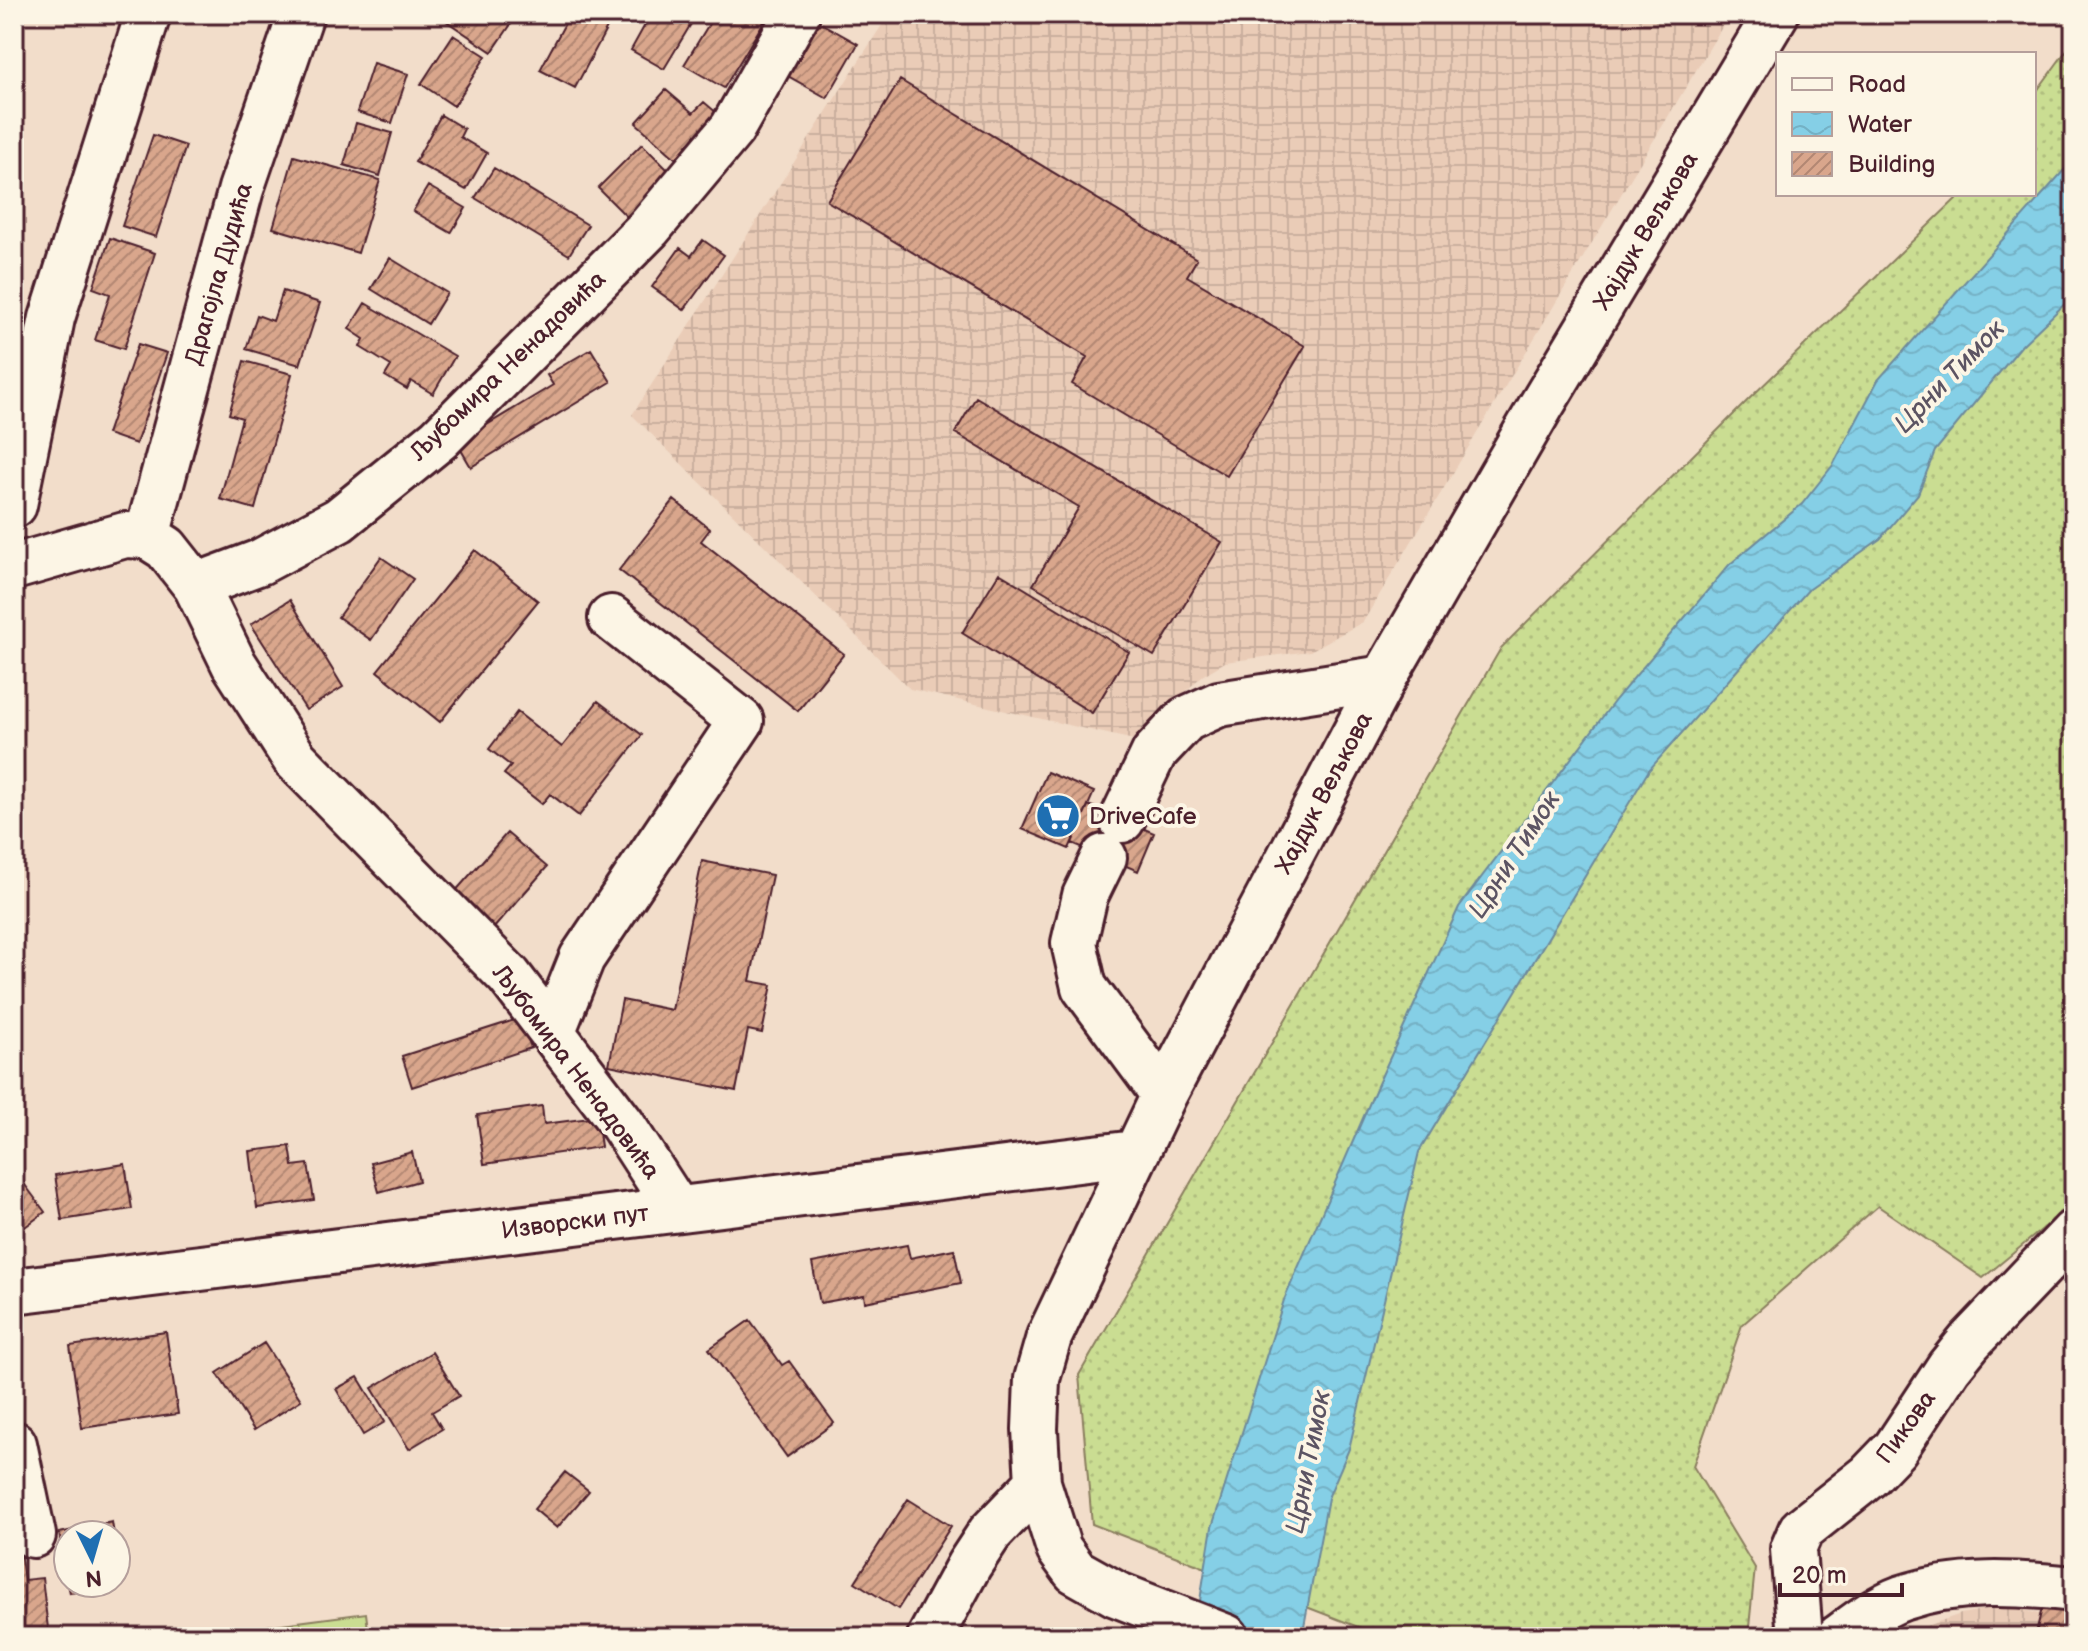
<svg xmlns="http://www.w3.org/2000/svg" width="2088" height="1651" font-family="'Balsamiq Sans',sans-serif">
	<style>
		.industrial { fill: url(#industrial-grid) }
		.grass { fill: url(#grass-dots); stroke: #8a7e5e; stroke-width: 2 }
		.garden { fill: #cadd92; stroke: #8a7e5e; stroke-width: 2 }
		.water { fill: url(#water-waves); stroke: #6d899b; stroke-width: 2 }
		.building { fill: url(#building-hatch); stroke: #4a1f2b; stroke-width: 2 }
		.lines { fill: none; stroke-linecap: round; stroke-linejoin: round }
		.minor-casing { stroke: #4a1f2b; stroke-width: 50 }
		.minor { stroke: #fcf5e5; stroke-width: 44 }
		.labels { text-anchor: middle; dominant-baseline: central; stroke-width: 8; stroke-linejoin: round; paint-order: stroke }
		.street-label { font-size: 24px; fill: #4a1f2b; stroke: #fcf5e5 }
		.poi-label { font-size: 24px; fill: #4a1f2b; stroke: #fcf5e5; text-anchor: start }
		.water-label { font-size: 26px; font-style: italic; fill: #5c5463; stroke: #fcf5e5 }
	</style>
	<defs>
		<pattern id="industrial-grid" width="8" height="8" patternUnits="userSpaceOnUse" patternTransform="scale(2)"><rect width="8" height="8" fill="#eaccb7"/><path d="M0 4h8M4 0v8" fill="none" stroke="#caaf9e"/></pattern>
		<pattern id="grass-dots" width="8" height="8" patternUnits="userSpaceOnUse" patternTransform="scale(2)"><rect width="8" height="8" fill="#cadd92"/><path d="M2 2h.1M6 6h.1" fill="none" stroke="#afbd7e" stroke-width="1.8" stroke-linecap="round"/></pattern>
		<pattern id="water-waves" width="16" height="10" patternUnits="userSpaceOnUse" patternTransform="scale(2)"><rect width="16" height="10" fill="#85cfe6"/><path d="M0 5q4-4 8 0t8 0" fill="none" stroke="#74b1c5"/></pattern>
		<pattern id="building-hatch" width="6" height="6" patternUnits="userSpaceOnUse" patternTransform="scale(2)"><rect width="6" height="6" fill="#d9a68c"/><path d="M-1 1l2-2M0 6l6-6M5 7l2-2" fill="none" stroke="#b28773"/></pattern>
	</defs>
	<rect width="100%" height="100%" fill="#f2ddca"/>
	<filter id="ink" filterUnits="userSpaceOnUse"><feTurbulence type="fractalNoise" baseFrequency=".0125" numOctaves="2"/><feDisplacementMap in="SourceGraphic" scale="16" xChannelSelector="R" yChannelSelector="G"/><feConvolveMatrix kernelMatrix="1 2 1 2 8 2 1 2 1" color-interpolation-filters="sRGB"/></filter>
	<g filter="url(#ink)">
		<path class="industrial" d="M889 14H1730L1363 622 1310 651 1225 662 1202 676 1134 740 910 689 632 415Z
			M2007 1605 2074 1624V1637H1894L1961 1614Z"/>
		<path class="grass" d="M2074 40V1203L1983 1278 1878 1206 1742 1325 1693 1466 1755 1568 1748 1637H1384L1092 1524 1079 1375 1501 648 1748 400 1961 194H2034V95Z"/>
		<path class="garden" d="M366 1613 369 1637H183Z"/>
		<path class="water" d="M2074 159V295L2022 345 1935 451 1918 494 1880 539 1809 589 1649 770 1419 1152 1349 1449 1328 1498 1302 1637H1194L1212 1527 1284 1300 1377 1086 1459 907 1616 699 1729 565 1802 504 1833 465 1878 380Z"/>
		<path class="building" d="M436 14H518L492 52Z
			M570 14H585L608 26 575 88 540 70Z
			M651 14H697L664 69 631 50Z
			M715 14H755L765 20 724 88 684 65Z
			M819 22 858 44 827 98 788 76Z
			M453 35 486 56 454 106 421 84Z
			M373 63 408 74 392 123 357 112Z
			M900 80 1197 259 1187 276 1305 346 1227 476 1072 384 1087 357 827 201Z
			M666 90 693 113 704 102 724 119 683 165 636 123Z
			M441 115 464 129 460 137 487 153 466 190 415 162Z
			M356 123 392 133 380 176 344 165Z
			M153 135 186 146 156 237 122 226Z
			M642 144 676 178 633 223 598 188Z
			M294 156 380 180 358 253 273 228Z
			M494 168 588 225 569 255 475 198Z
			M428 186 466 208 451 233 413 211Z
			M110 238 155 253 124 349 95 340 110 294 93 288Z
			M703 240 724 255 684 310 652 287 680 248 691 256Z
			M390 258 447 293 428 324 371 289Z
			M283 291 320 303 300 365 246 349 257 315 273 321Z
			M365 303 455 356 433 394 411 381 407 389 385 376 391 366 360 347 364 339 349 329Z
			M138 344 167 353 136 444 107 434Z
			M591 349 611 382 471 467 457 443 553 385 547 375Z
			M244 361 292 374 255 509 220 499 242 418 229 414Z
			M976 397 1222 542 1154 656 1033 585 1079 507 955 433Z
			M674 500 710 529 701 541 844 654 798 711 619 570Z
			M475 550 538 601 440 722 377 671Z
			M381 557 413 579 371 640 338 617Z
			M999 573 1129 652 1092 713 962 633Z
			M290 600 343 687 306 710 251 624Z
			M598 701 642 735 579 816 550 794 542 804 504 774 511 766 489 749 517 712 562 747Z
			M1047 772 1094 792 1069 849 1022 829Z
			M1088 805 1154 833 1138 871 1072 843Z
			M507 833 547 867 493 929 453 894Z
			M702 861 772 875 750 981 772 985 762 1033 748 1030 736 1091 609 1065 622 1000 672 1010Z
			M521 1018 531 1048 412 1087 402 1056Z
			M542 1106 544 1124 597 1117 601 1147 484 1164 477 1115Z
			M290 1146 293 1166 308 1164 314 1200 257 1208 250 1151Z
			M412 1152 419 1181 379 1192 371 1163Z
			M125 1164 132 1209 62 1220 55 1175Z
			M14 1170 45 1212 14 1235Z
			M907 1245 910 1258 954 1249 961 1283 865 1302 864 1295 820 1303 812 1263Z
			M750 1320 782 1365 789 1361 834 1423 787 1457 709 1349Z
			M166 1332 178 1414 82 1428 70 1346Z
			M264 1343 301 1400 254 1430 217 1373Z
			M432 1352 459 1396 432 1412 442 1429 409 1449 372 1388Z
			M358 1377 385 1422 363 1435 336 1389Z
			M565 1472 589 1491 557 1528 534 1509Z
			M908 1499 951 1526 898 1609 855 1582Z
			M112 1522 114 1535H68V1581L59 1533Z
			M116 1544 123 1583 70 1593 68 1583H116Z
			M20 1550 24 1580 42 1578 49 1637H14V1551Z
			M2043 1604 2074 1612V1637H2035Z"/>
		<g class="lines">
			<g class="minor-casing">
				<path id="minor" d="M14 505 52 318 148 14
					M147 536 241 189 301 14
					M14 567 125 535 147 536 166 548 196 586 234 664 295 759 509 976 622 1124 677 1209
					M196 586 260 562 339 520 439 439 649 228 732 129 797 14
					M1122 820 1154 753 1186 719 1219 704 1384 678
					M1104 857 1085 896 1074 943 1084 987 1164 1095
					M552 1033 582 958 741 721 611 618
					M14 1291 1135 1153
					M14 1444 33 1535
					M930 1637 969 1565 990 1533 1038 1483
					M1226 1637 1116 1594 1075 1571 1059 1549 1038 1483 1035 1429 1037 1379 1049 1337 1164 1095 1384 678 1541 406 1776 14
					M1800 1637 1793 1549 1801 1530 1869 1476 1895 1449 1949 1367 1970 1341 2074 1232
					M1839 1637C1858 1623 1880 1606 1902 1598 1958 1579 2017 1583 2074 1589"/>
			</g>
			<use href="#minor" class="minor"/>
		</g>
	</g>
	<defs>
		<g id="supermarket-disc" transform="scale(2.3)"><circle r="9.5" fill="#1f6fb2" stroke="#fcf5e5"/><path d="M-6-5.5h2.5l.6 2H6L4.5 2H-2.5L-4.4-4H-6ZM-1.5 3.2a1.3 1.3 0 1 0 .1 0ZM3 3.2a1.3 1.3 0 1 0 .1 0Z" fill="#fff"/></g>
	</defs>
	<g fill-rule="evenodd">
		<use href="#supermarket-disc" x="1058" y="816"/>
	</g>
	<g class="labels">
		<g class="street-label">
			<text transform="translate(1646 231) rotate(-59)">Хајдук Вељкова</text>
			<text transform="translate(219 274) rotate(-74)">Драгојла Дудића</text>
			<text transform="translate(508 366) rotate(-44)">Љубомира Ненадовића</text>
			<text transform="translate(1324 793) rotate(-62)">Хајдук Вељкова</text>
			<text transform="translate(576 1072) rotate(53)">Љубомира Ненадовића</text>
			<text transform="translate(575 1222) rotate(-7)">Изворски пут</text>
			<text transform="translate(1906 1427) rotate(-54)">Пикова</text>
		</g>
		<g class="poi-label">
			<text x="1089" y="816">DriveCafe</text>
		</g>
		<g class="water-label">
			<text transform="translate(1950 377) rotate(-46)">Црни Тимок</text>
			<text transform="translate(1515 855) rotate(-57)">Црни Тимок</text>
			<text transform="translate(1309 1462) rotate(-79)">Црни Тимок</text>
		</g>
	</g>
	<rect width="2088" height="1651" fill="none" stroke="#fcf5e5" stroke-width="48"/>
	<rect x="24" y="24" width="2040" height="1603" fill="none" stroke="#4a1f2b" stroke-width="3" filter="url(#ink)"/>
	<rect x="1776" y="52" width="260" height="144" fill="#fcf5e5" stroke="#b59f9b" stroke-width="2"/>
	<rect x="1792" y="78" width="40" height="12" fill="#fcf5e5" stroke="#b59f9b" stroke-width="2"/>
	<text x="1848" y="92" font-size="24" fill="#4a1f2b">Road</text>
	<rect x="1792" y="112" width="40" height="24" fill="url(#water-waves)" stroke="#b59f9b" stroke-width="2"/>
	<text x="1848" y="132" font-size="24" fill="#4a1f2b">Water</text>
	<rect x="1792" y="152" width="40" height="24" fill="url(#building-hatch)" stroke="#b59f9b" stroke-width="2"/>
	<text x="1848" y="172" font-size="24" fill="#4a1f2b">Building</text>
	<g transform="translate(92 1559) rotate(175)"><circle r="38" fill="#fcf5e5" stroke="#b59f9b" stroke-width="2"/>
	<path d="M0-6L14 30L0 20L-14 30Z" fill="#1f6fb2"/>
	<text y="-12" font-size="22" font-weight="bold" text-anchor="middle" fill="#4a1f2b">N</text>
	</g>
	<path d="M1780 1583v12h122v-12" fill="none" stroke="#4a1f2b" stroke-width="4"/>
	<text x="1792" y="1583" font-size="24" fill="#4a1f2b" stroke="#fcf5e5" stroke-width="6" paint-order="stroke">20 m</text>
</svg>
